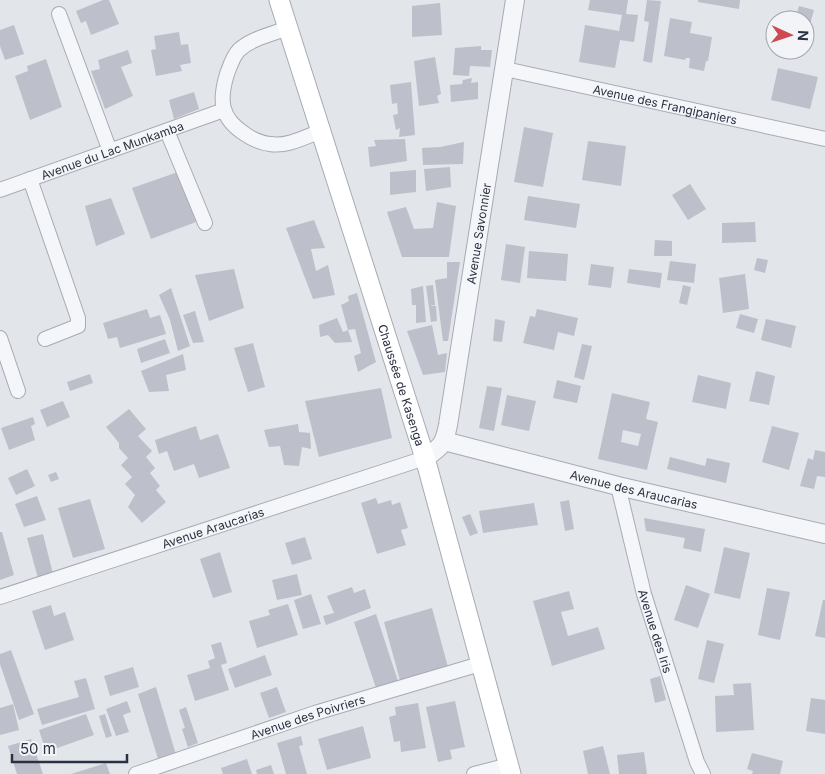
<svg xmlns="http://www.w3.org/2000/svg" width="825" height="774" font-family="Inter,sans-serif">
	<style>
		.building { fill: #bdc0ca; fill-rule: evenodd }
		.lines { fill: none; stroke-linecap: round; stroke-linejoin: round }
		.minor-casing { stroke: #a7abb4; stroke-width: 16 }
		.tertiary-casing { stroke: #a7abb4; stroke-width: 20 }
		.secondary-casing { stroke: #a7abb4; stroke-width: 21 }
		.minor { stroke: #f5f6f9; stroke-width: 14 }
		.tertiary { stroke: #f5f6f9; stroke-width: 18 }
		.secondary { stroke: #fff; stroke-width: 19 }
		.labels { text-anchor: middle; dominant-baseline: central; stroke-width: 4.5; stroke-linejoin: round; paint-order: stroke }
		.street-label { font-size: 12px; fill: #2a3142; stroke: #f2f4f8 }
	</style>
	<rect width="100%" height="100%" fill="#e2e5ea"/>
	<path class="building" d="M103 0H109L119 24 91 35 86 21 81 23 76 11Z
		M590 0H628L626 14 638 15 634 42 620 40 615 68 579 62 585 25 619 31 622 15 588 10Z
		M647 0 661 1 652 63 643 61 649 22 644 21Z
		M698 0H740L739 9 698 2Z
		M440 3 442 35 412 37V6Z
		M799 6 814 10 807 35 805 34V20H786L789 10 797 13Z
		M670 18 692 22 690 33 712 37 708 61H706L704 71 689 68 690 58H686L685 60 664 56Z
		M14 25 24 54 5 60 0 46V30Z
		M179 32 181 45 188 44 191 63 180 65 182 71 156 76 151 50 156 49 154 36Z
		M481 46V50H492L490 67 470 66 469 76 453 75 455 48Z
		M128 50 132 63 121 67 133 96 105 109 91 71 100 69 98 60Z
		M435 57 441 94 437 96 439 103 419 106 414 61Z
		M46 59 62 107 30 120 15 76 28 71 27 66Z
		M778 68 818 77 810 109 771 100Z
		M472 78 471 83 478 82V99L451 102 450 85 462 84 463 80Z
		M411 82 415 135 399 137 400 128 396 130 393 115 398 114 397 103 392 104 390 85Z
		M194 92 199 109 174 119 169 100Z
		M524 127 553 133 543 187 514 182Z
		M405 139 407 161 370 167 368 147 376 146 374 140Z
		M588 141 626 146 621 186 582 180Z
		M464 142 463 164 423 165 422 148 440 147Z
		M450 167 451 187 426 191 424 169Z
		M416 170V192L390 195V172Z
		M178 172 196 222 151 239 132 188Z
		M690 184 706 209 688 220 672 195Z
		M528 196 580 204 576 228 524 220Z
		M111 198 125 234 96 246 85 206Z
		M437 202 456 206 449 257H402L387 212 406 207 414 229 433 228Z
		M314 220 325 248 311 249 316 271 328 265 335 295 313 299 286 228Z
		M755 222 756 242 722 243V223Z
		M655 240 672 241V256H654Z
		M506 244 525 247 520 283 501 280Z
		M529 251 568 254 566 281 527 278Z
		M757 258 768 260 765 273 754 270Z
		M670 261 696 264 694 283 667 280Z
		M447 262H460L448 341H443L435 280 447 278Z
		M591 264 614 267 611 288 588 285Z
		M234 269 244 308 209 321 195 275Z
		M629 269 662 273 660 288 627 283Z
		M745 274 749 309 723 313 719 278Z
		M433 285 435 305 429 306H436L437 321 431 322 426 286Z
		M683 285 691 287 687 305 679 303Z
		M423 286 426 322 416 323V305H412L411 289Z
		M171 288 190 346 178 351 170 320 159 295Z
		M357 293 376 362 358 372 354 356 361 353 355 329 348 330 341 305 349 301 348 296Z
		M147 309 150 318 160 315 166 334 120 348 117 337 108 339 103 323Z
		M537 309 578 318 574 336 558 332 554 350 523 343 530 316 535 317Z
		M195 311 204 342 193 343 183 315Z
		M740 314 758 319 754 333 736 328Z
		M337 318 343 332 348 330 352 342 335 343 328 335 320 337 319 325Z
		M495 319 505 321 502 342 493 341Z
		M766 319 796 326 791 348 761 340Z
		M432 325 438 355 447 353 445 372 423 375 407 331Z
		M165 339 170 353 141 363 137 349Z
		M253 343 265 387 248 392 234 348Z
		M582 344 592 346 584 380 574 377Z
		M183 354 186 370 166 375 169 391 149 392 141 371Z
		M756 371 775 376 769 405 749 401Z
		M90 374 93 383 70 391 67 382Z
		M698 375 731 383 726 409 692 402Z
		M557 380 581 386 577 403 553 398Z
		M487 386 502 388 494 431 479 428Z
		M381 388 392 438 319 457 305 401Z
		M612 393 650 402 646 419 658 422 647 470 598 459ZM623 430 641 434 638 446 621 442Z
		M507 395 536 401 529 431 501 425Z
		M63 401 70 417 47 427 40 410Z
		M129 409 146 429 138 436 152 451 146 457 155 468 150 473 160 486 156 490 166 502 142 523 128 507 135 495 125 484 132 477 121 465 128 458 119 448V443L106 427Z
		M33 417 35 424 31 426 35 440 9 450 1 428Z
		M298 424 299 432 310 433 311 449 302 447 299 466 284 465 280 446 269 447 264 430Z
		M196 426 200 440 218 434 230 468 199 478 194 464 174 471 167 451 159 454 155 440Z
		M772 426 799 433 789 470 762 462Z
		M815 450 825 452V477L817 476 814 489 800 486 808 458 813 460Z
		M670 457 705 466 707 458 730 463 726 483 667 469Z
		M27 469 35 486 16 495 8 478Z
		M56 472 59 479 51 482 48 475Z
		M37 496 46 520 24 527 15 504Z
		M376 498 378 504 391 500 392 505 400 502 408 528 401 530 406 545 377 554 361 503Z
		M90 499 105 549 73 558 58 508Z
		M569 500 574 529 565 531 560 502Z
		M534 503 538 525 483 533 479 511Z
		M470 514 478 533 470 536 462 517Z
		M644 518 705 529 701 552 683 548 685 538 646 531Z
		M0 532H2L14 575 0 580Z
		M43 534 53 574 38 578 27 538Z
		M305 537 312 559 292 565 285 543Z
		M724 547 750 553 740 599 714 593Z
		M220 552 232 592 213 598 200 559Z
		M297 574 302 595 277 600 272 580Z
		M686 585 710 594 698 628 674 620Z
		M352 587 354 593 365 589 371 608 326 625 323 616 334 613 327 596Z
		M767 588 790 592 780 640 758 635Z
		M569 591 574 609 561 612 568 636 598 627 605 649 552 666 533 601Z
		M311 594 321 624 303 629 294 600Z
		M823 600H825V638L815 636Z
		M288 604 298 635 257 648 249 621 270 615 268 610Z
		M51 605 54 616 65 612 74 640 45 650 32 611Z
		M432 608 449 671 401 684 384 622Z
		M376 614 399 684 377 691 354 622Z
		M707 640 724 644 714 683 698 679Z
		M221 642 227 663 221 665 229 690 195 701 187 675 210 668 208 661 215 658 211 645Z
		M11 650 34 714 19 720 0 664V654Z
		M265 655 272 675 235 688 228 669Z
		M133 667 139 687 110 696 104 676Z
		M660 676 666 700 655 703 650 679Z
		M86 678 95 709 42 725 37 709 79 697 74 681Z
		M751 683 754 730 716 732 715 696 734 695 733 684Z
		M156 687 176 755 159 762 138 694Z
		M277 687 286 712 269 718 260 693Z
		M811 698 825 700V734L806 731Z
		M127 701 131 712 123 715 129 732 116 736 106 709Z
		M455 701 465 747 450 750 452 759 438 762 426 707Z
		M418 703 426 748 401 752 400 741 394 742 389 717 396 715 395 707Z
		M13 704 19 730 0 735V708Z
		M186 707 198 743 188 747 182 729 185 728 179 710Z
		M86 714 94 735 46 752 39 730Z
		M105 714 112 736 106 738 99 716Z
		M363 726 371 758 327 770 318 739Z
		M301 736 303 745 299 746 307 774H286L277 743Z
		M31 739 43 774H17L8 746Z
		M603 746 610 774H588L583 751Z
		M644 752 647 774H619L617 755Z
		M752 753 783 761 780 774H752L753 771 747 769Z
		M247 759 252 774H223L221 768Z
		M106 763 110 774H71Z
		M271 765 274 774H257L256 770Z"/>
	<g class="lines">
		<g class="minor-casing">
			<g id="minor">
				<path d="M59 14 110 151"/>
				<path d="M288 28C273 34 252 38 239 50 233 56 230 66 227 74 219 100 220 118 245 134 252 139 261 143 270 144 287 147 305 137 321 131"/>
				<path id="s1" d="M505 69 825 139"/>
				<path d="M167 131 205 223"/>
				<path d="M30 179 78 318V326L45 339"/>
				<path id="s2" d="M0 190 224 110"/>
				<path d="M0 338 18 391"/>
				<path id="s3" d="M618 486 644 594 697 762 703 774"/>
				<path id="s4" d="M0 597 425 458"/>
				<path id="s5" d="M136 774 315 713 480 664"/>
				<path d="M474 774 509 765"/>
			</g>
		</g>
		<g class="tertiary-casing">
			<g id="tertiary">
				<path id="s6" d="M444 441 618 486 825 534"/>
				<path id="s7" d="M425 458C442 446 444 445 448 425L515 0"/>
			</g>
		</g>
		<g class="secondary-casing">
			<g id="secondary">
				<path id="s8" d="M279 0 425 458 511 774"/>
			</g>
		</g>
		<use href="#minor" class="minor"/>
		<use href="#tertiary" class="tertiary"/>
		<use href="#secondary" class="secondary"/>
	</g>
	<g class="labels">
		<g class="street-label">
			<text stroke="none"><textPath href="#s1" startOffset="164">Avenue des Frangipaniers</textPath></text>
			<text stroke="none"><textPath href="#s2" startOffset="119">Avenue du Lac Munkamba</textPath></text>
			<text stroke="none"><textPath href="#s7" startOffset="236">Avenue Savonnier</textPath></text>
			<text stroke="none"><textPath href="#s8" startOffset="404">Chaussée de Kasenga</textPath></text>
			<text stroke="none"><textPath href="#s6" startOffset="196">Avenue des Araucarias</textPath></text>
			<text stroke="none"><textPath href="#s4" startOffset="224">Avenue Araucarias</textPath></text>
			<text stroke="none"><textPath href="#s3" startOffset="150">Avenue des Iris</textPath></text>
			<text stroke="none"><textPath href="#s5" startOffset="181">Avenue des Poivriers</textPath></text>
		</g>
	</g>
	<g transform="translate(790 35) rotate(93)"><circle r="24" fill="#f2f4f8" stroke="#a2a6af"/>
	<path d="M0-4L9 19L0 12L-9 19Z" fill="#cd4a52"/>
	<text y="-8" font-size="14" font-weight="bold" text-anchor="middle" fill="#2a3142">N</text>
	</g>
	<path d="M12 754v8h115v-8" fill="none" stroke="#2a3142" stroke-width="2.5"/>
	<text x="20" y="754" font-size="15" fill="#2a3142" stroke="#f2f4f8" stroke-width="4" paint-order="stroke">50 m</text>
</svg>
